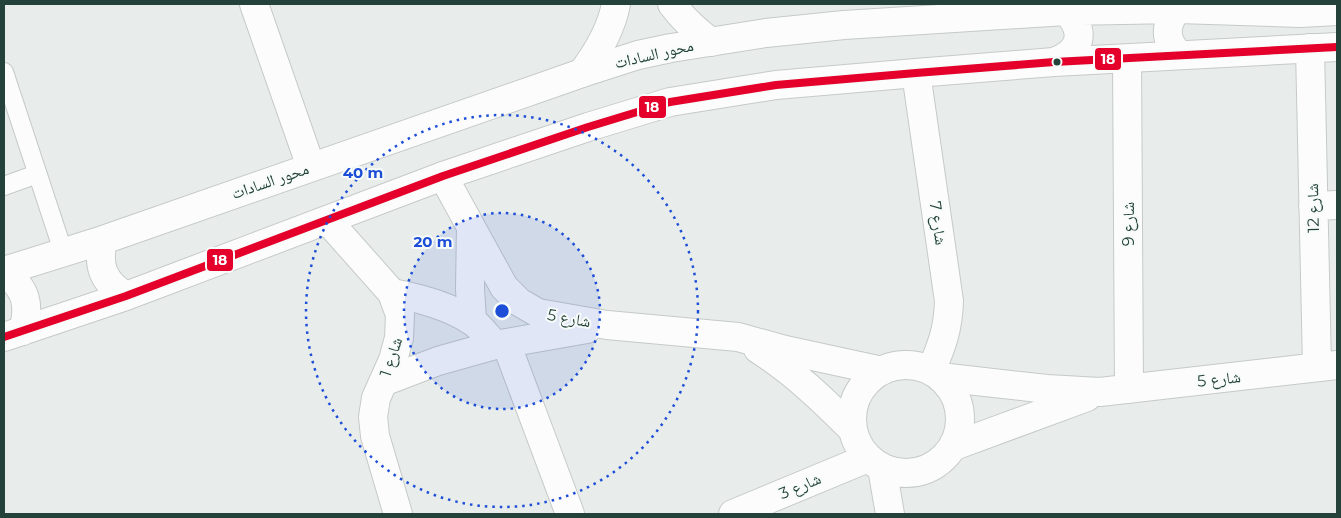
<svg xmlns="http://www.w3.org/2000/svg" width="1341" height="518" font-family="Montserrat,'Noto Naskh Arabic',sans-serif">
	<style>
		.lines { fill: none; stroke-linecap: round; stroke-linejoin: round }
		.service-casing { stroke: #c5cac8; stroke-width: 20 }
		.minor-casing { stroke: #c5cac8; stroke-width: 30 }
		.tertiary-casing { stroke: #c5cac8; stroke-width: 30 }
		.service { stroke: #fcfcfc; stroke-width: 18 }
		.minor { stroke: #fcfcfc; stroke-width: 28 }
		.tertiary { stroke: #fcfcfc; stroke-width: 28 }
		.bus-1-casing { stroke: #f7fbf9; stroke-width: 11 }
		.bus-1 { stroke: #e4002b; stroke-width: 8 }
		.ring { fill: none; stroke: #1d4ed8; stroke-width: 2.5; stroke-dasharray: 2.5 5 }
		.bus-dot { fill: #24423a; stroke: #f7fbf9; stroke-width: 2 }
		.labels { text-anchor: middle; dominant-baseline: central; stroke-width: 4; stroke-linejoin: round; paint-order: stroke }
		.street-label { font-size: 16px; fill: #24423a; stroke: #f7fbf9 }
		.centre { fill: #1d4ed8; stroke: #f7fbf9; stroke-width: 2.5 }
		.ring-label { font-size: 15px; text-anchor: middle; font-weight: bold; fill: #1d4ed8; stroke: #f7fbf9; stroke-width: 4; stroke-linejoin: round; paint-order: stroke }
		.line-badge { stroke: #f7fbf9; stroke-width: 2 }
		.badge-label { font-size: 14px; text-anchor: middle; font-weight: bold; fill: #fff }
	</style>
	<rect width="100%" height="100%" fill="#e8edeb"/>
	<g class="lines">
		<g class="service-casing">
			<path id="service" d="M4 72 63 251
				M4 186 37 174"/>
		</g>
		<g class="minor-casing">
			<path id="minor" d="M254 4 311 167
				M672 4C683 19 696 31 711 42
				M1310 48 1317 367
				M1127 59 1129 389
				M582 73C598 52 611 30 616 4
				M916 73 949 301C948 330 942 345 931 371
				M443 176 504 287 519 302 538 313 607 325 738 337 785 350 882 371
				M1313 206 1337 205
				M328 221 392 293 400 315 399 338 393 360 376 398 373 417 375 436 398 514
				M471 228 470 289 472 320
				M392 293C419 298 447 305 470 320 480 325 487 337 495 345
				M506 343 570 514
				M758 349C794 372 823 400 853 430
				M852 419a54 54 0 1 1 108 0a54 54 0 1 1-108 0Z
				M940 377 1047 389 1100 392 1337 365
				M383 382 438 361 495 345 587 329
				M954 446 1087 397
				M882 468 890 514
				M733 514 868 458"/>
		</g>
		<g class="tertiary-casing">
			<path id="tertiary" d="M1178 9C1164 24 1164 41 1180 55
				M1054 62C1081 52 1087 32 1066 11
				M103 240C97 266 103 282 126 296
				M4 271 103 240 582 73 638 55 671 48 766 33 844 25 1066 11 1178 9 1300 13 1337 11
				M4 273C27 288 30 306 23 331
				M4 337 126 296 443 176 588 127 670 102 776 85 916 73 1054 62 1337 47"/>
		</g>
		<use href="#service" class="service"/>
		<use href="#minor" class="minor"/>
		<use href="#tertiary" class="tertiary"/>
		<g class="bus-1-casing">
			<path id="bus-1" d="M4 337 126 296 443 176 588 127 670 102 776 85 916 73 1054 62 1337 47"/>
		</g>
		<use href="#bus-1" class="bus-1"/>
	</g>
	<circle cx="502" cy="311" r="98" fill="#1d4ed8" fill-opacity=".12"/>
	<g class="ring">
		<circle cx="502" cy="311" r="98"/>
		<circle cx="502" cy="311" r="196"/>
	</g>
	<circle class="bus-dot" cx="1057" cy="62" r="4.5"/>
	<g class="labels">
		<g class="street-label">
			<text transform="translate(654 54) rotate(-13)">محور السادات</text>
			<text transform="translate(270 181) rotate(-19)">محور السادات</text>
			<text transform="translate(1313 208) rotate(-91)">شارع 12</text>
			<text transform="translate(938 223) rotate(82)">شارع 7</text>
			<text transform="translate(1128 224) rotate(-90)">شارع 9</text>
			<text transform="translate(569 318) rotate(10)">شارع 5</text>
			<text transform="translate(391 357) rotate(-72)">شارع 1</text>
			<text transform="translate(1219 379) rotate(-6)">شارع 5</text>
			<text transform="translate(800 486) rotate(-23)">شارع 3</text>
		</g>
	</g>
	<circle cx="502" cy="311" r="8" class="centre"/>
	<g class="ring-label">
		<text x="363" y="178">40 m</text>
		<text x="433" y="247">20 m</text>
	</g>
	<g class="line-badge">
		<rect x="1094" y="47" width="28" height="24" rx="5" fill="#e4002b"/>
		<rect x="638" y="95" width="29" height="24" rx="5" fill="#e4002b"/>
		<rect x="206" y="248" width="28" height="24" rx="5" fill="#e4002b"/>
	</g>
	<g class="badge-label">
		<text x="1108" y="64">18</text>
		<text x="652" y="112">18</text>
		<text x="220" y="265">18</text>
	</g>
	<rect width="1341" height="518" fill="none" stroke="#24423a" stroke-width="10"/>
</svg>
